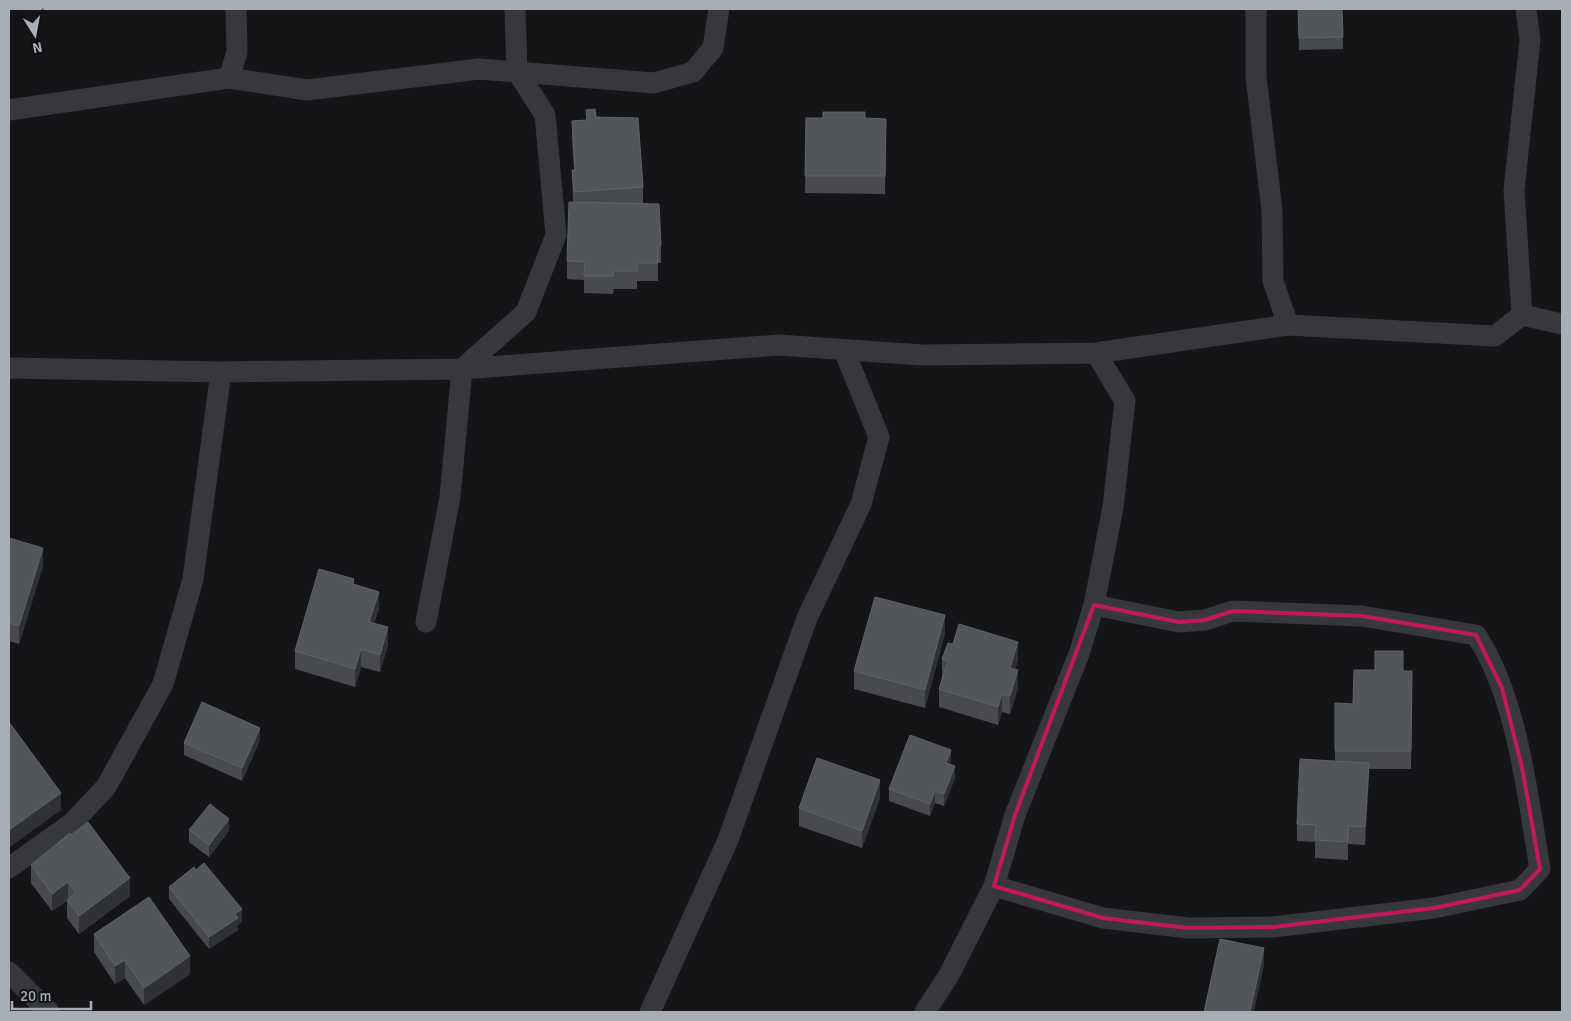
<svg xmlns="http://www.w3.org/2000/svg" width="1571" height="1021" font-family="Signika,sans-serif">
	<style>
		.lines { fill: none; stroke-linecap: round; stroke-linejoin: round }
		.street { stroke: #36383c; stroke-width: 21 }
		.wall { fill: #484a4f }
		.shaded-wall { fill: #2f3134 }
		.building { fill: #52555a; stroke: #606369 }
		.marked { fill: none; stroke: #c2185b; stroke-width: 4; stroke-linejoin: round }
	</style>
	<rect width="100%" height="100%" fill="#151517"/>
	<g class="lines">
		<path class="street" d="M1256 9V77L1272 210 1273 281 1288 325
			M229 78 237 52 236 9
			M9 110 229 78 307 90 479 69 654 83 693 72 713 48 719 9
			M1522 315 1562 324
			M9 368 221 372 462 369 779 345 922 355 1096 353 1288 325 1495 336 1522 315 1514 190 1530 40 1526 9
			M1094 605 1079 654 1015 815 994 886 1103 918 1188 928 1273 927 1434 908 1520 890 1540 869C1528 797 1517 696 1476 635L1362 616 1233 611 1205 620 1179 622 1094 605 1113 507 1125 401 1096 353
			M426 622 450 497 462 369 526 312 556 235 545 115 517 71 515 9
			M9 868 72 823 106 787 163 684 193 579 221 372
			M9 972 49 1012
			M650 1012 728 840 807 618 861 504 879 437 844 350
			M925 1012 949 975 994 886"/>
	</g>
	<path class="wall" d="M1298 9H1342L1343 49 1299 50Z
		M586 110 596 117 643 187V204L661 245V263H658V281H637V289H614L613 294 584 293V280L567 279V261L573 202 572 170H574L572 139V121L586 120Z
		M806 118 886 119 885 194 805 193Z
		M9 538 43 566 19 644 9 641Z
		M354 584 379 609 374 623 388 645 380 672 361 667 355 687 295 669V651Z
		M945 633 925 708 854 689V671Z
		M942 659 1018 660 1015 669 1018 688 1010 714 1002 712 998 725 939 707V689L942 677Z
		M1403 671H1412L1411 769H1369L1365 845 1348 844V860L1315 858V842L1297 841V824L1335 761V703L1353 704Z
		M260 740 242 781 184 755V743Z
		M951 763 950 764 955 778 944 806 935 803 930 816 889 801V789Z
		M880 798 862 848 799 826V808Z
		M189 830 229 831 209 857 189 842Z
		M31 865 130 896 79 934 67 918V901L52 911 31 883Z
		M196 870 242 921 238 925V930L209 949 169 899V887Z
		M94 934 190 974 144 1005 125 978 115 984 94 952Z"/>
	<path class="shaded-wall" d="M43 548V566L19 644V626Z
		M379 592V609L369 640V622Z
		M945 615V633L925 708V690Z
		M388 627V645L380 672V655Z
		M1018 642V660L1010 686V668Z
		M361 649V667L355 687V669Z
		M1018 670V688L1010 714V696Z
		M1002 694V712L998 725V707Z
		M260 728V740L242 781V768Z
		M951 750V763L946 775V763Z
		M1369 763V781L1365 845V827Z
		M955 766V778L944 806V794Z
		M880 780V798L862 848V831Z
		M935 791V803L930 816V804Z
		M61 793V810L9 848V830Z
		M229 819V831L209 857V845Z
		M130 878V896L79 934V916Z
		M68 882V900L52 911V894Z
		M242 909V921L238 925V930L209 949V937Z
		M1264 948V966L1254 1012H1250Z
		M190 956V974L144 1005V988Z
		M125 960V978L115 984V966Z"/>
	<path class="building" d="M1298 9H1342L1343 37 1299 38Z
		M595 109 596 117 638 118 643 187 574 192 572 170H575L572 121 587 120 586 110Z
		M823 112H865V118L886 119 885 176H805L806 118H823Z
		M569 202 659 204 661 245H658V263H637V271H614L613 276H584L585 262 567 261Z
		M9 538 43 548 19 626 9 623Z
		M319 569 354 579 353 584 379 592 369 622 388 627 380 655 361 649 355 669 295 651Z
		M875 597 945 615 925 690 854 671Z
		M959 624 1018 642 1010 668 1018 670 1010 696 1002 694 998 707 939 689 948 661 942 659 948 643 953 644Z
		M1375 651H1403V671H1412L1411 751H1335V703L1353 704 1354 670H1375Z
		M202 702 260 728 242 768 184 743Z
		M9 722 61 793 9 830Z
		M910 735 951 750 946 763 955 766 944 794 935 791 930 804 889 789Z
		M817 758 880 780 862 831 799 808Z
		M1300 759 1369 763 1365 827 1348 826V842L1315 840 1316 825 1297 824Z
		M210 804 229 819 209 845 189 830Z
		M88 822 130 878 79 916 67 900 76 893 68 882 52 894 31 865 70 833 71 835Z
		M204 863 242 909 235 914 238 918 209 937 169 887 194 867 196 870Z
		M149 897 190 956 144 988 125 960 115 966 94 934Z
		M1220 939 1264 948 1250 1012H1204Z"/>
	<path class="marked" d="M1094 605 1179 622 1205 620 1233 611 1362 616 1476 635 1502 688 1522 767 1540 869 1520 890 1434 908 1273 927 1188 928 1103 918 994 886 1015 815Z"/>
	<rect width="1571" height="1021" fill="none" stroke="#a7aeb7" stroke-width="20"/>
	<g transform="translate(35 35) rotate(169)" stroke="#101012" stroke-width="4" paint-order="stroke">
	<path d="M0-4L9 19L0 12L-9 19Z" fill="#a7aeb7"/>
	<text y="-8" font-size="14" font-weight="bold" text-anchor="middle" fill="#a7aeb7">N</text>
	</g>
	<path d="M12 1001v8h79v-8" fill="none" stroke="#a7aeb7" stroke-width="2.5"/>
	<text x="20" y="1001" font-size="15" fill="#a7aeb7" stroke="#101012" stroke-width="4" paint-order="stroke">20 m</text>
</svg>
